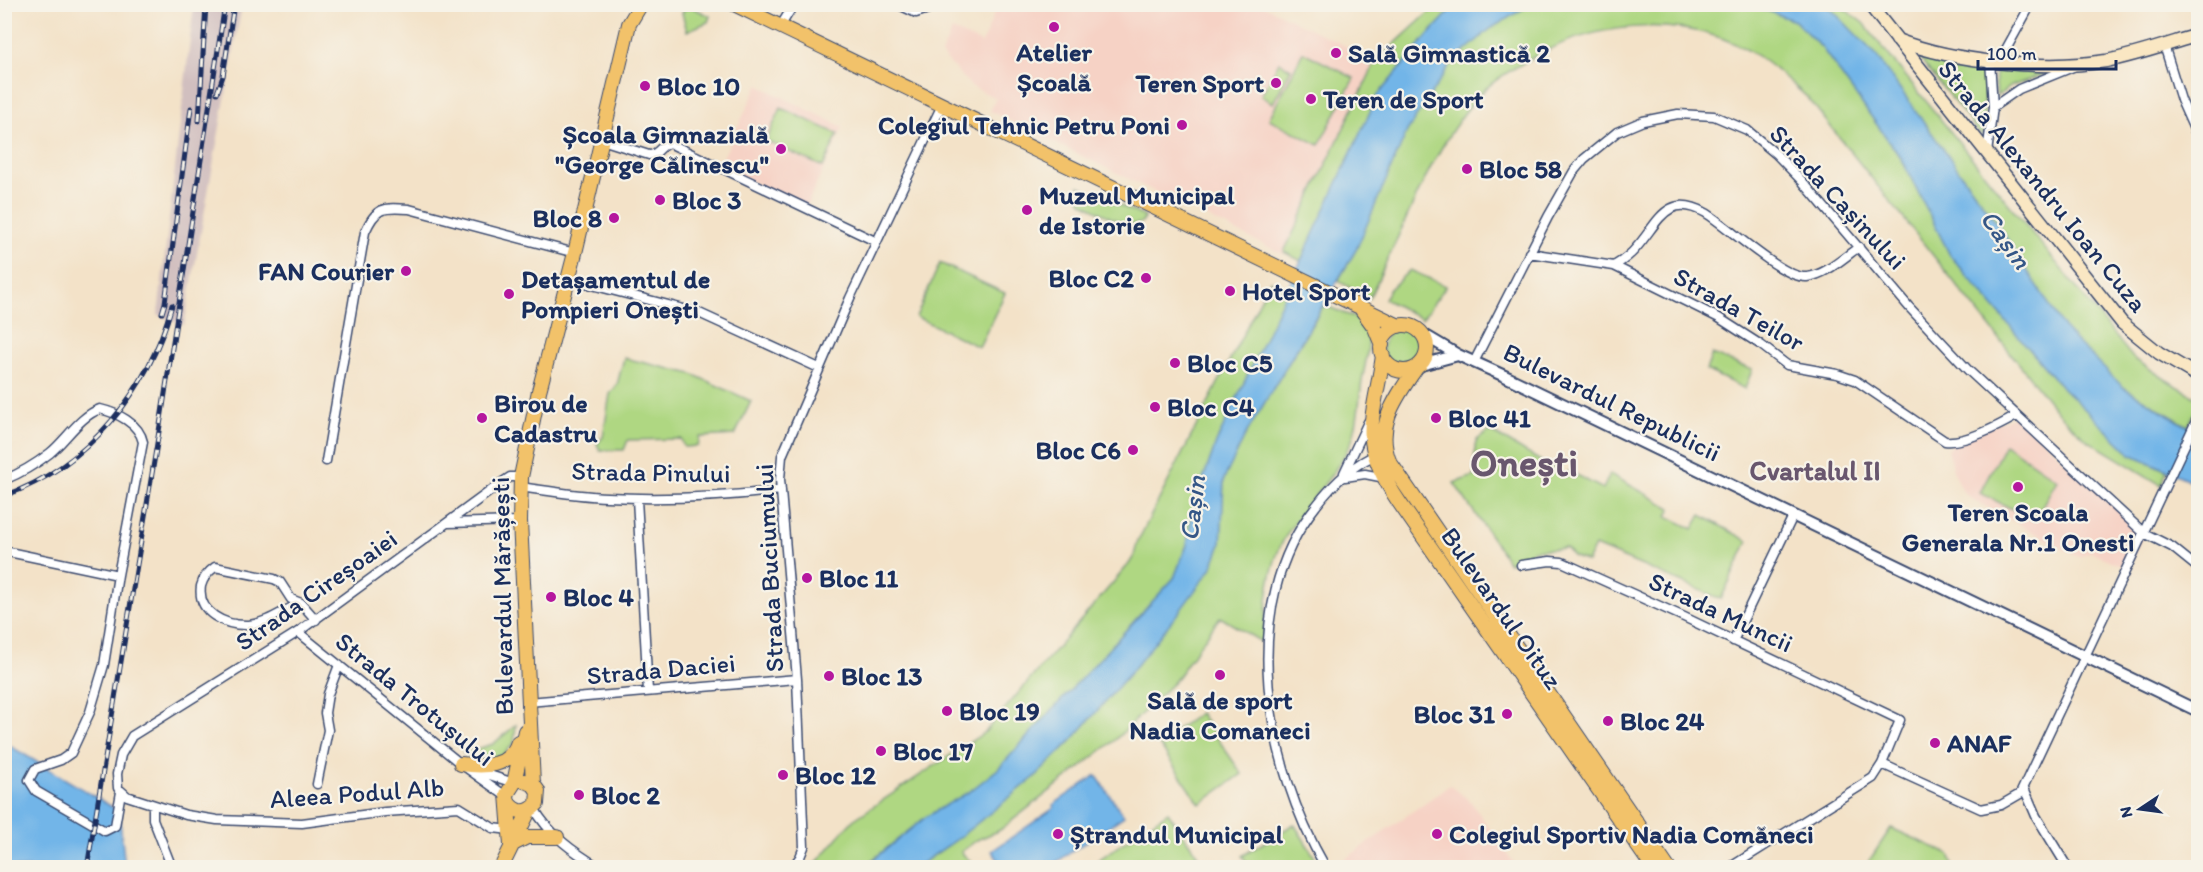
<svg xmlns="http://www.w3.org/2000/svg" width="2203" height="872" font-family="Itim,sans-serif">
	<style>
		.built { fill: #f6d2c5 }
		.industrial { fill: #d1bfbf }
		.green { fill: #afd782; stroke: #658370; stroke-width: 1.5 }
		.water { fill: #72b5e8; stroke: #4672a3; stroke-width: 1.5 }
		.lines { fill: none; stroke-linecap: round; stroke-linejoin: round }
		.minor-casing { stroke: #3b4a6e; stroke-width: 11 }
		.tertiary-casing { stroke: #3b4a6e; stroke-width: 14 }
		.secondary-casing { stroke: #3b4a6e; stroke-width: 15 }
		.primary-casing { stroke: #3b4a6e; stroke-width: 16 }
		.minor { stroke: #fff; stroke-width: 8 }
		.tertiary { stroke: #fff; stroke-width: 10 }
		.secondary { stroke: #fae7c3; stroke-width: 12 }
		.primary { stroke: #f2c26a; stroke-width: 14 }
		.rail-casing { stroke: #1b2f5e; stroke-width: 5 }
		.rail { stroke: #f7f3e8; stroke-width: 3; stroke-dasharray: 9; stroke-linecap: butt }
		.poi-dot { fill: #b5179e; stroke: #f7f3e8; stroke-width: 2 }
		.labels { text-anchor: middle; dominant-baseline: central; stroke-width: 4.5; stroke-linejoin: round; paint-order: stroke }
		.poi-label { font-size: 26px; font-weight: bold; fill: #1b2f5e; stroke: #f7f3e8; text-anchor: start }
		.street-label { font-size: 26px; fill: #1b2f5e; stroke: #f7f3e8 }
		.water-label { font-size: 27px; font-style: italic; fill: #355787; stroke: #f7f3e8 }
		.neighbourhood-label { font-size: 27px; font-weight: bold; fill: #69576e; stroke: #f7f3e8 }
		.town-label { font-size: 38px; font-weight: bold; fill: #69576e; stroke: #f7f3e8 }
	</style>
	<rect width="100%" height="100%" fill="#f7f3e8"/>
	<filter id="ink" filterUnits="userSpaceOnUse"><feTurbulence type="fractalNoise" baseFrequency=".0167" numOctaves="2"/><feDisplacementMap in="SourceGraphic" scale="12" xChannelSelector="R" yChannelSelector="G"/><feConvolveMatrix kernelMatrix="1 2 1 2 8 2 1 2 1" color-interpolation-filters="sRGB"/></filter>
	<filter id="wash" filterUnits="userSpaceOnUse"><feTurbulence type="fractalNoise" baseFrequency=".008" numOctaves="4" result="noise"/><feDisplacementMap in="SourceGraphic" scale="24" xChannelSelector="R" yChannelSelector="G"/><feGaussianBlur stdDeviation="1.35" result="paint"/><feColorMatrix in="noise" values="0 0 0 0 0 0 0 0 0 0 0 0 0 0 0 0 0 1.4 0 .05"/><feComposite in="paint" operator="in"/></filter>
	<g filter="url(#wash)">
		<rect width="100%" height="100%" fill="#f3e2c8"/>
		<path class="built" d="M1260 4 1376 61 1283 254 990 111 996 98 971 86 941 54 952 30 982 43 998 5Z
			M758 85 843 127 806 207 719 166Z
			M2016 416 2144 533 2128 568 2091 552 2079 557 1970 498 1963 491 1953 470 1948 449 1957 440Z
			M1450 785 1471 802 1516 866 1515 867H1334Z"/>
		<path class="industrial" d="M194 5H242L184 325 158 315Z"/>
		<path class="green" d="M1437 5H1456L1427 36 1378 95 1301 261 1284 252 1376 61Z
			M1529 5H1752L1795 21 1822 48 1901 158 1950 255 2058 383 2131 454 2167 471 2161 485 2087 440 2059 414 1808 98C1792 84 1777 69 1759 57 1693 14 1601 19 1534 57 1511 70 1490 81 1473 102 1427 158 1402 234 1369 298L1338 281 1356 250 1407 131 1451 63 1490 29Z
			M1824 5H1839L1863 23 2133 358 2165 379 2198 398V405L2188 426 2123 387 2066 331 1998 225 1874 53 1833 11Z
			M691 7 710 16 708 22 687 31 682 13 685 9Z
			M1303 52 1354 78 1319 145 1269 119Z
			M1921 55 1985 69 1984 135 1980 134 1919 58Z
			M1279 62 1291 69 1273 103 1261 96Z
			M1998 70 2042 73 2045 74 2012 86 1997 96 1995 73Z
			M781 108 838 134 823 167 766 141Z
			M1079 186 1145 217C1138 238 1096 209 1083 203L1080 199Z
			M940 263 1005 293 979 347 916 317Z
			M1410 270 1446 286 1422 319 1384 299 1389 290Z
			M1270 281 1288 289 1216 443 1193 508 1187 545 1174 578 998 769 969 792 927 816 863 867 812 868 853 820 985 732 1129 564 1134 556 1137 543Z
			M1324 305 1358 319 1367 327C1371 345 1365 364 1362 381 1359 400 1359 421 1352 440 1335 480 1300 507 1281 545 1267 574 1266 612 1263 643L1220 617 1174 682 1115 740 1000 830 977 840 961 852 976 867 916 868 956 840 1035 777 1072 740 1136 666 1211 569 1221 544 1224 479 1247 432Z
			M1383 348a22 22 0 1 1 44 0a22 22 0 1 1-44 0Z
			M1712 354 1752 370 1745 389 1706 370Z
			M624 358 692 374 751 401 735 435 700 437 698 446 684 447 681 439 628 440 624 450H600L597 444 603 437 610 394 617 385Z
			M1490 431 1566 476 1569 471 1603 489 1610 474 1671 508 1667 516 1693 529 1701 515 1748 541 1721 599 1595 546 1587 562 1573 556 1565 548 1533 550 1529 554 1509 563 1454 483 1474 476 1475 446 1477 440Z
			M2005 444 2057 480 2034 520 1980 493Z
			M1200 713 1242 774 1200 804 1158 743Z
			M516 725 514 743 500 758 475 760 463 753 493 744Z
			M1168 812 1198 856 1181 867H1088Z
			M1294 824 1321 867H1251L1242 856Z
			M1891 828 1949 854 1954 867H1865Z"/>
		<path class="water" d="M1456 5H1534H1529L1490 29 1451 63 1407 131 1356 250 1247 432 1224 479 1221 544 1211 569 1182 608 1136 666 1072 740 1035 777 956 840 916 867 863 868 927 816 969 792 998 769 1174 578 1187 545 1193 508 1216 443 1378 95 1427 36Z
			M1752 5H1824L1833 11 1874 53 1998 225 2066 331 2123 387 2198 433V484L2131 454 2058 383 1950 255 1901 158 1822 48 1795 21Z
			M5 743 119 811 125 867 5 868Z
			M1096 775 1124 816 1049 867H1003L992 851 1054 808 1053 805Z"/>
	</g>
	<g filter="url(#ink)">
		<g class="lines">
			<g class="minor-casing">
				<path id="minor" d="M897 4 916 13 943 4
					M780 27 794 4
					M2164 45 2181 100 2198 138
					M1990 60 1993 107
					M1999 62 2031 4
					M602 140 649 155C659 155 660 145 669 143L877 242
					M1987 153 1993 107 2019 89 2073 67
					M1529 253 1614 266 1719 318 1761 345 1787 365 1837 374 1855 380 1945 441C1966 443 1999 426 2016 416
					M1614 266C1622 261 1630 256 1636 248 1658 224 1666 191 1706 213 1729 227 1783 279 1807 277 1826 275 1844 257 1859 247
					M569 279 699 313 819 368
					M1474 362 1548 217 1574 171 1584 159 1617 132 1643 121 1678 114 1714 116 1747 130 1776 154 1802 181 1909 307 1968 370 2144 533 2172 547 2198 568
					M326 461 365 232C376 207 383 207 409 209L575 253
					M1344 473 1368 422
					M1345 477 1365 474 1385 478
					M4 480C21 473 36 464 50 453 66 440 80 416 100 409 117 413 139 423 143 442L118 575 104 665 90 712 71 753 61 760 35 769 29 780 36 791 105 831 115 826 121 792
					M520 487C549 491 578 496 607 497 666 500 724 497 781 490
					M637 499 648 691
					M448 523 520 521
					M4 551 118 575
					M1521 565 1550 561 1562 562 1684 617 1900 720 1882 764 1873 778 1729 868
					M301 603C284 610 268 623 249 625 225 626 197 613 201 586 203 578 208 572 215 567L274 579 280 582 291 599 301 603 316 620
					M298 632 461 764 507 797
					M1733 641 1793 516
					M528 702 797 679
					M1882 764 1981 809 2001 805 2020 794 2198 417
					M474 770 514 783
					M317 784 328 730 325 713 328 694 339 665
					M2024 788 2036 816 2068 868
					M153 806V819L172 868
					M534 808C549 835 574 852 600 868
					M510 830 493 828 459 807 385 812 302 823 217 820 186 815 127 796 118 788 117 774 121 755 132 736 298 632 504 481 510 477H521
					M792 868 800 857 804 847 797 679 780 479 782 456 850 298 942 105
					M1326 868C1266 765 1236 606 1316 506 1332 485 1353 464 1378 454"/>
			</g>
			<g class="tertiary-casing">
				<path id="tertiary" d="M1421 333 1458 355 1509 378 2198 711
					M1421 365 1458 355"/>
			</g>
			<g class="secondary-casing">
				<path id="secondary" d="M1869 4 2122 323 2159 353 2198 376
					M1897 40C1954 62 2046 71 2106 61 2137 55 2168 44 2198 35"/>
			</g>
			<g class="primary-casing">
				<path id="primary" d="M734 4 1399 326
					M1362 310 1375 328 1382 345
					M1381 348a23 23 0 1 1 46 0a23 23 0 1 1-46 0Z
					M1383 356C1373 423 1357 440 1399 502L1653 868
					M1416 368C1396 398 1375 424 1389 461L1668 868
					M461 764C484 767 510 768 518 742
					M533 784 520 521 521 477 539 391 575 253 629 24 641 4
					M508 802C515 813 527 815 537 804L538 791 533 784 524 781
					M511 845 507 794 514 783 525 731
					M511 845 527 837H557
					M501 868 529 811"/>
			</g>
			<use href="#minor" class="minor"/>
			<use href="#tertiary" class="tertiary"/>
			<use href="#secondary" class="secondary"/>
			<use href="#primary" class="primary"/>
			<g class="rail-casing">
				<path id="rail" d="M217 93 223 76 234 4
					M199 121 206 4
					M162 313 165 303 191 108
					M4 496C89 466 149 390 172 305
					M87 868 162 413 225 4"/>
			</g>
			<use href="#rail" class="rail"/>
		</g>
	</g>
	<g class="poi-dot">
		<circle cx="1054" cy="27" r="6"/>
		<circle cx="1336" cy="53" r="6"/>
		<circle cx="1276" cy="83" r="6"/>
		<circle cx="645" cy="86" r="6"/>
		<circle cx="1311" cy="99" r="6"/>
		<circle cx="1182" cy="125" r="6"/>
		<circle cx="781" cy="149" r="6"/>
		<circle cx="1467" cy="169" r="6"/>
		<circle cx="660" cy="200" r="6"/>
		<circle cx="1027" cy="210" r="6"/>
		<circle cx="614" cy="218" r="6"/>
		<circle cx="406" cy="271" r="6"/>
		<circle cx="1146" cy="278" r="6"/>
		<circle cx="1230" cy="291" r="6"/>
		<circle cx="509" cy="294" r="6"/>
		<circle cx="1175" cy="363" r="6"/>
		<circle cx="1155" cy="407" r="6"/>
		<circle cx="482" cy="418" r="6"/>
		<circle cx="1436" cy="418" r="6"/>
		<circle cx="1133" cy="450" r="6"/>
		<circle cx="2018" cy="487" r="6"/>
		<circle cx="807" cy="578" r="6"/>
		<circle cx="551" cy="597" r="6"/>
		<circle cx="1220" cy="675" r="6"/>
		<circle cx="829" cy="676" r="6"/>
		<circle cx="947" cy="711" r="6"/>
		<circle cx="1507" cy="714" r="6"/>
		<circle cx="1608" cy="721" r="6"/>
		<circle cx="1935" cy="743" r="6"/>
		<circle cx="881" cy="751" r="6"/>
		<circle cx="783" cy="775" r="6"/>
		<circle cx="579" cy="795" r="6"/>
		<circle cx="1058" cy="834" r="6"/>
		<circle cx="1437" cy="834" r="6"/>
	</g>
	<g class="labels">
		<g class="poi-label">
			<text x="1054" y="52" text-anchor="middle">Atelier<tspan x="1054" dy="30">Școală</tspan></text>
			<text x="1348" y="53">Sală Gimnastică 2</text>
			<text x="1264" y="83" text-anchor="end">Teren Sport</text>
			<text x="657" y="86">Bloc 10</text>
			<text x="1323" y="99">Teren de Sport</text>
			<text x="1170" y="125" text-anchor="end">Colegiul Tehnic Petru Poni</text>
			<text x="769" y="134" text-anchor="end">Școala Gimnazială<tspan x="769" dy="30">"George Călinescu"</tspan></text>
			<text x="1479" y="169">Bloc 58</text>
			<text x="1039" y="195">Muzeul Municipal<tspan x="1039" dy="30">de Istorie</tspan></text>
			<text x="672" y="200">Bloc 3</text>
			<text x="602" y="218" text-anchor="end">Bloc 8</text>
			<text x="394" y="271" text-anchor="end">FAN Courier</text>
			<text x="1134" y="278" text-anchor="end">Bloc C2</text>
			<text x="521" y="279">Detașamentul de<tspan x="521" dy="30">Pompieri Onești</tspan></text>
			<text x="1242" y="291">Hotel Sport</text>
			<text x="1187" y="363">Bloc C5</text>
			<text x="494" y="403">Birou de<tspan x="494" dy="30">Cadastru</tspan></text>
			<text x="1167" y="407">Bloc C4</text>
			<text x="1448" y="418">Bloc 41</text>
			<text x="1121" y="450" text-anchor="end">Bloc C6</text>
			<text x="2018" y="512" text-anchor="middle">Teren Scoala<tspan x="2018" dy="30">Generala Nr.1 Onesti</tspan></text>
			<text x="819" y="578">Bloc 11</text>
			<text x="563" y="597">Bloc 4</text>
			<text x="841" y="676">Bloc 13</text>
			<text x="1220" y="700" text-anchor="middle">Sală de sport<tspan x="1220" dy="30">Nadia Comaneci</tspan></text>
			<text x="959" y="711">Bloc 19</text>
			<text x="1495" y="714" text-anchor="end">Bloc 31</text>
			<text x="1620" y="721">Bloc 24</text>
			<text x="1947" y="743">ANAF</text>
			<text x="893" y="751">Bloc 17</text>
			<text x="795" y="775">Bloc 12</text>
			<text x="591" y="795">Bloc 2</text>
			<text x="1070" y="834">Ștrandul Municipal</text>
			<text x="1449" y="834">Colegiul Sportiv Nadia Comăneci</text>
		</g>
		<g class="street-label">
			<text transform="translate(2043 186) rotate(51)">Strada Alexandru Ioan Cuza</text>
			<text transform="translate(1838 197) rotate(47)">Strada Cașinului</text>
			<text transform="translate(1739 309) rotate(29)">Strada Teilor</text>
			<text transform="translate(1612 402) rotate(26)">Bulevardul Republicii</text>
			<text transform="translate(651 472) rotate(1)">Strada Pinului</text>
			<text transform="translate(769 568) rotate(-93)">Strada Buciumului</text>
			<text transform="translate(316 590) rotate(-35)">Strada Cireșoaiei</text>
			<text transform="translate(502 596) rotate(-91)">Bulevardul Mărășești</text>
			<text transform="translate(1502 608) rotate(55)">Bulevardul Oituz</text>
			<text transform="translate(1721 612) rotate(25)">Strada Muncii</text>
			<text transform="translate(661 669) rotate(-5)">Strada Daciei</text>
			<text transform="translate(415 699) rotate(39)">Strada Trotușului</text>
			<text transform="translate(357 793) rotate(-4)">Aleea Podul Alb</text>
		</g>
		<g class="water-label">
			<text transform="translate(2006 239) rotate(54)">Cașin</text>
			<text transform="translate(1192 508) rotate(-83)">Cașin</text>
		</g>
		<g class="neighbourhood-label">
			<text x="1815" y="470">Cvartalul II</text>
		</g>
		<g class="town-label">
			<text x="1524" y="463">Onești</text>
		</g>
	</g>
	<rect width="2203" height="872" fill="none" stroke="#f7f3e8" stroke-width="24"/>
	<g transform="translate(2140 809) rotate(257)" stroke="#f7f3e8" stroke-width="4.5" paint-order="stroke">
	<path d="M0-4.5L10 22L0 15L-10 22Z" fill="#1b2f5e"/>
	<text y="-9" font-size="16" font-weight="bold" text-anchor="middle" fill="#1b2f5e">N</text>
	</g>
	<path d="M1978 60v9h138v-9" fill="none" stroke="#1b2f5e" stroke-width="3"/>
	<text x="1987" y="60" font-size="18" fill="#1b2f5e" stroke="#f7f3e8" stroke-width="4.5" paint-order="stroke">100 m</text>
</svg>
